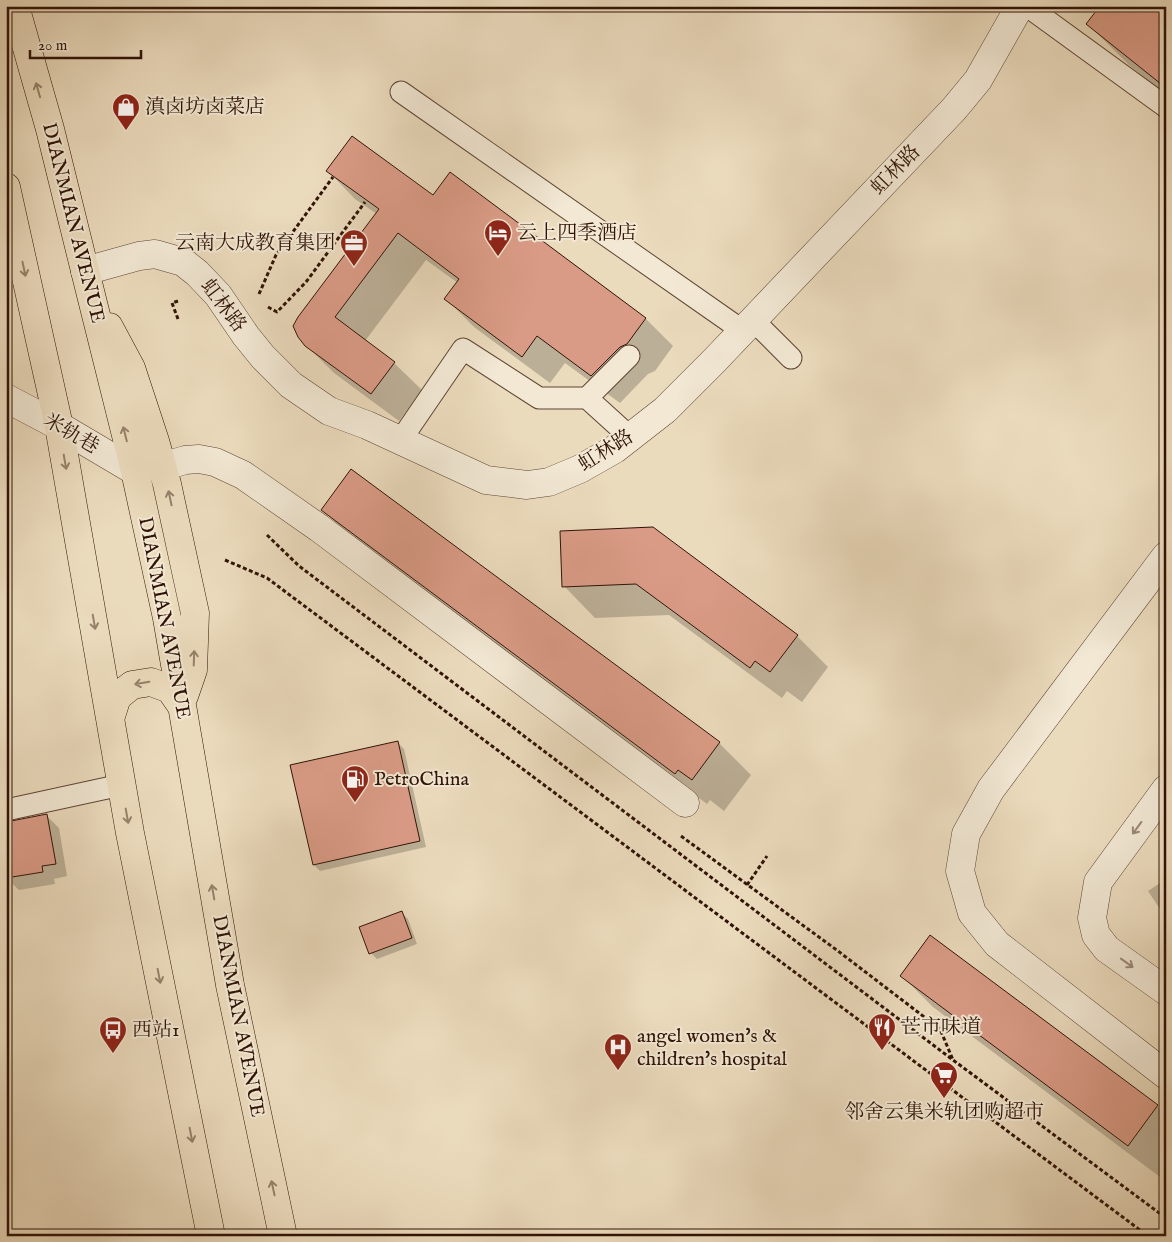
<svg xmlns="http://www.w3.org/2000/svg" width="1172" height="1242" font-family="'IM FELL English','Noto Serif SC',serif">
	<style>
		.shadow { fill: #0003 }
		.building { fill: #da9b86; stroke: #301306 }
		.lines { fill: none; stroke-linecap: round; stroke-linejoin: round }
		.lane-casing { stroke: #5f4534; stroke-width: 23 }
		.street-casing { stroke: #5f4534; stroke-width: 29 }
		.primary-casing { stroke: #301306; stroke-width: 29 }
		.path { stroke: #301306; stroke-width: 3; stroke-dasharray: 4 2.5; stroke-linecap: butt }
		.lane { stroke: #f2e8d4; stroke-width: 21 }
		.street { stroke: #f2e8d4; stroke-width: 28 }
		.primary { stroke: #ebdbbd; stroke-width: 28 }
		.oneway { stroke: #97816b }
		.oneway2 { stroke: #9b8877 }
		.labels { text-anchor: middle; dominant-baseline: central; stroke-width: 4; stroke-linejoin: round; paint-order: stroke }
		.poi-label { font-size: 20px; fill: #301306; stroke: #f2e8d4; text-anchor: start }
		.street-label { font-size: 20px; fill: #301306; stroke: #f2e8d4 }
	</style>
	<rect width="100%" height="100%" fill="#ebdbbd"/>
	<filter id="stains"><feTurbulence type="fractalNoise" baseFrequency=".004" numOctaves="4"/><feColorMatrix values="0 0 0 0 .2 0 0 0 0 .09 0 0 0 0 .02 0 0 0 .5 -.17"/></filter>
	<radialGradient id="worn" r=".72"><stop offset=".6" stop-color="#630" stop-opacity="0"/><stop offset="1" stop-color="#630" stop-opacity=".3"/></radialGradient>
	<path class="shadow" d="M1166 6V95L1130 66 1088 24Z
		M328 171 433 197 450 174 646 319 673 346 655 371 648 374 620 403 565 363 550 383 474 327 446 299 458 283 426 260 365 341 394 363 422 390 399 421 334 373 306 345 377 214 355 199Z
		M351 470 719 743 751 775 724 811 710 800 707 804 354 541 322 509Z
		M561 532 797 636 828 667 802 702 787 691 782 698 669 615 595 618 564 586Z
		M398 743 404 749 426 847 320 871 314 865Z
		M47 816 59 828 67 876 54 879 55 884 19 890 6 878Z
		M1166 879V918L1148 891Z
		M402 913 408 919 417 944 377 959 371 953Z
		M902 976 1157 1106 1166 1115V1168L1160 1177 933 1007Z"/>
	<path class="building" d="M1100 6H1166V88L1086 24Z
		M352 136 433 195 450 172 646 318 627 344 620 347 591 376 537 336 522 357 444 299 459 279 398 233 335 317 395 362 371 394 305 346 298 337 293 326 298 317 379 209 326 171Z
		M351 469 720 742 692 780 678 770 675 774 321 510Z
		M653 527 798 635 770 672 755 661 750 668 636 584 562 587 560 531Z
		M398 741 420 841 313 865 290 765Z
		M47 814 56 864 42 866 43 872 6 878V822Z
		M402 911 412 938 369 954 359 927Z
		M930 935 1158 1105 1128 1146 900 976Z"/>
	<g class="lines">
		<g class="lane-casing">
			<path id="lane" d="M1027 6 1166 107
				M401 92 743 331
				M753 320 791 358
				M587 398 630 437
				M400 441 463 349 539 398H587L629 356
				M6 810 121 785"/>
		</g>
		<g class="street-casing">
			<path id="street" d="M85 271 139 256 155 254 183 262 197 273 218 295 246 336 263 357 291 385 329 411 367 425 486 480 527 485 549 482 580 469 615 449 665 410 714 361 954 109 978 80 1020 6
				M6 398 59 426 135 471
				M162 467 185 460 199 459 215 462 243 475 319 528 685 803
				M1166 556 991 789 966 834 960 871 972 913 997 944 1166 1075
				M1166 789 1098 882 1092 918 1096 935 1107 949 1166 991"/>
		</g>
		<g class="primary-casing">
			<path id="primary" d="M15 6 50 129 91 295 135 471 167 618 230 985 283 1236
				M6 187 59 426 130 833 211 1236
				M109 327 131 368 155 441 167 484 195 613 193 670 184 696
				M111 716 117 697 132 685 151 682 170 689 181 705"/>
		</g>
		<path class="path" d="M259 294 276 255 333 177
			M268 307 277 312 306 282 365 202
			M178 319 172 303 178 301
			M267 535 299 566 953 1060 1166 1218
			M225 560 267 578 1148 1236
			M681 836 838 951 940 1029 953 1060
			M747 885 767 856"/>
		<use href="#lane" class="lane"/>
		<use href="#street" class="street"/>
		<use href="#primary" class="primary"/>
	</g>
	<defs><path id="oneway-shaft" d="M-6 0H5M1.5-3L5.5 0L1.5 3" fill="none" stroke-width="1.6" stroke-linecap="round" stroke-linejoin="round" transform="scale(1.25)"/></defs>
	<g class="oneway">
		<use href="#oneway-shaft" transform="translate(38 90) rotate(-106)"/>
		<use href="#oneway-shaft" transform="translate(24 269) rotate(78)"/>
		<use href="#oneway-shaft" transform="translate(125 434) rotate(-104)"/>
		<use href="#oneway-shaft" transform="translate(65 462) rotate(80)"/>
		<use href="#oneway-shaft" transform="translate(170 498) rotate(-102)"/>
		<use href="#oneway-shaft" transform="translate(94 622) rotate(80)"/>
		<use href="#oneway-shaft" transform="translate(194 658) rotate(-88)"/>
		<use href="#oneway-shaft" transform="translate(142 683) rotate(170)"/>
		<use href="#oneway-shaft" transform="translate(127 816) rotate(80)"/>
		<use href="#oneway-shaft" transform="translate(213 892) rotate(-100)"/>
		<use href="#oneway-shaft" transform="translate(159 976) rotate(79)"/>
		<use href="#oneway-shaft" transform="translate(191 1135) rotate(79)"/>
		<use href="#oneway-shaft" transform="translate(273 1188) rotate(-102)"/>
	</g>
	<g class="oneway2">
		<use href="#oneway-shaft" transform="translate(1137 828) rotate(126)"/>
		<use href="#oneway-shaft" transform="translate(1127 963) rotate(36)"/>
	</g>
	<defs>
		<g id="shop-pin" transform="scale(1.4375)"><path d="M0 17L-7.5 6A9.5 9.5 0 1 1 7.5 6Z" fill="#8f2418" stroke="#f2e8d4"/><path d="M-5-2.5h2.3a2.7 3.5 0 0 1 5.4 0H5L5.5 6h-11ZM-1.5-2.5h3a1.5 2.3 0 0 0-3 0Z" fill="#fff"/></g>
		<g id="hotel-pin" transform="scale(1.4375)"><path d="M0 17L-7.5 6A9.5 9.5 0 1 1 7.5 6Z" fill="#8f2418" stroke="#f2e8d4"/><path d="M-6-4.5h1.5V1H6V5H4.5V3h-9V5H-6ZM-4 0a1.8 1.8 0 1 1 3.6 0ZM.5 0V-2.5h3Q6-2.5 6 0Z" fill="#fff"/></g>
		<g id="office-pin" transform="scale(1.4375)"><path d="M0 17L-7.5 6A9.5 9.5 0 1 1 7.5 6Z" fill="#8f2418" stroke="#f2e8d4"/><path d="M-6-3h4V-5.5h4V-3h4V5H-6ZM-1-4.5V-3h2v-1.5ZM-6 0V1H6V0Z" fill="#fff"/></g>
		<g id="fuel-pin" transform="scale(1.4375)"><path d="M0 17L-7.5 6A9.5 9.5 0 1 1 7.5 6Z" fill="#8f2418" stroke="#f2e8d4"/><path d="M-5.5-6h7V0h2V4h1.3V-2.5L3-4.5l.8-.8L6-3V5H2.5V1h-1V6h-7ZM-4.2-4.7v3.2H.2V-4.7Z" fill="#fff"/></g>
		<g id="restaurant-pin" transform="scale(1.4375)"><path d="M0 17L-7.5 6A9.5 9.5 0 1 1 7.5 6Z" fill="#8f2418" stroke="#f2e8d4"/><path d="M-5-6h1v4h1v-4h1v4h1v-4h1v5L-1.5 .5V6h-2V.5L-5-1ZM5-6V6H3V1.5H1.5Q1.5-4 5-6Z" fill="#fff"/></g>
		<g id="bus-pin" transform="scale(1.4375)"><path d="M0 17L-7.5 6A9.5 9.5 0 1 1 7.5 6Z" fill="#8f2418" stroke="#f2e8d4"/><path d="M-5-6H5V4H4V6H2V4H-2V6H-4V4H-5ZM-3.5-4V0h7V-4ZM-3.5 1.2v1.5H-2V1.2ZM2 1.2v1.5H3.5V1.2Z" fill="#fff"/></g>
		<g id="hospital-pin" transform="scale(1.4375)"><path d="M0 17L-7.5 6A9.5 9.5 0 1 1 7.5 6Z" fill="#8f2418" stroke="#f2e8d4"/><path d="M-5-5h3v3.5h4V-5h3V5h-3V1.5h-4V5h-3Z" fill="#fff"/></g>
		<g id="supermarket-pin" transform="scale(1.4375)"><path d="M0 17L-7.5 6A9.5 9.5 0 1 1 7.5 6Z" fill="#8f2418" stroke="#f2e8d4"/><path d="M-6-5.5h2.5l.6 2H6L4.5 2H-2.5L-4.4-4H-6ZM-1.5 3.2a1.3 1.3 0 1 0 .1 0ZM3 3.2a1.3 1.3 0 1 0 .1 0Z" fill="#fff"/></g>
	</defs>
	<g fill-rule="evenodd">
		<use href="#shop-pin" x="126" y="107"/>
		<use href="#hotel-pin" x="498" y="233"/>
		<use href="#office-pin" x="354" y="243"/>
		<use href="#fuel-pin" x="355" y="779"/>
		<use href="#restaurant-pin" x="882" y="1027"/>
		<use href="#bus-pin" x="113" y="1030"/>
		<use href="#hospital-pin" x="618" y="1047"/>
		<use href="#supermarket-pin" x="944" y="1075"/>
	</g>
	<g class="labels">
		<g class="poi-label">
			<text x="145" y="107">滇卤坊卤菜店</text>
			<text x="517" y="233">云上四季酒店</text>
			<text x="335" y="243" text-anchor="end">云南大成教育集团</text>
			<text x="374" y="779">PetroChina</text>
			<text x="901" y="1027">芒市味道</text>
			<text x="132" y="1030">西站1</text>
			<text x="637" y="1036">angel women's &amp;<tspan x="637" dy="23">children's hospital</tspan></text>
			<text x="944" y="1112" text-anchor="middle">邻舍云集米轨团购超市</text>
		</g>
		<g class="street-label">
			<text transform="translate(896 170) rotate(-46)">虹林路</text>
			<text transform="translate(73 223) rotate(76)">DIANMIAN AVENUE</text>
			<text transform="translate(223 306) rotate(53)">虹林路</text>
			<text transform="translate(71 434) rotate(30)">米轨巷</text>
			<text transform="translate(606 451) rotate(-32)">虹林路</text>
			<text transform="translate(164 618) rotate(79)">DIANMIAN AVENUE</text>
			<text transform="translate(238 1016) rotate(79)">DIANMIAN AVENUE</text>
		</g>
	</g>
	<rect width="1172" height="1242" fill="none" stroke="#ebdbbd" stroke-width="25"/>
	<rect x="8" y="8" width="1157" height="1227" fill="none" stroke="#301306" stroke-width="2.5"/>
	<rect x="12" y="12" width="1147" height="1217" fill="none" stroke="#301306"/>
	<path d="M30 50v8h111v-8" fill="none" stroke="#301306" stroke-width="2.5"/>
	<text x="38" y="50" font-size="15" fill="#301306" stroke="#f2e8d4" stroke-width="4" paint-order="stroke">20 m</text>
	<rect width="100%" height="100%" filter="url(#stains)"/>
	<rect width="100%" height="100%" fill="url(#worn)"/>
</svg>
